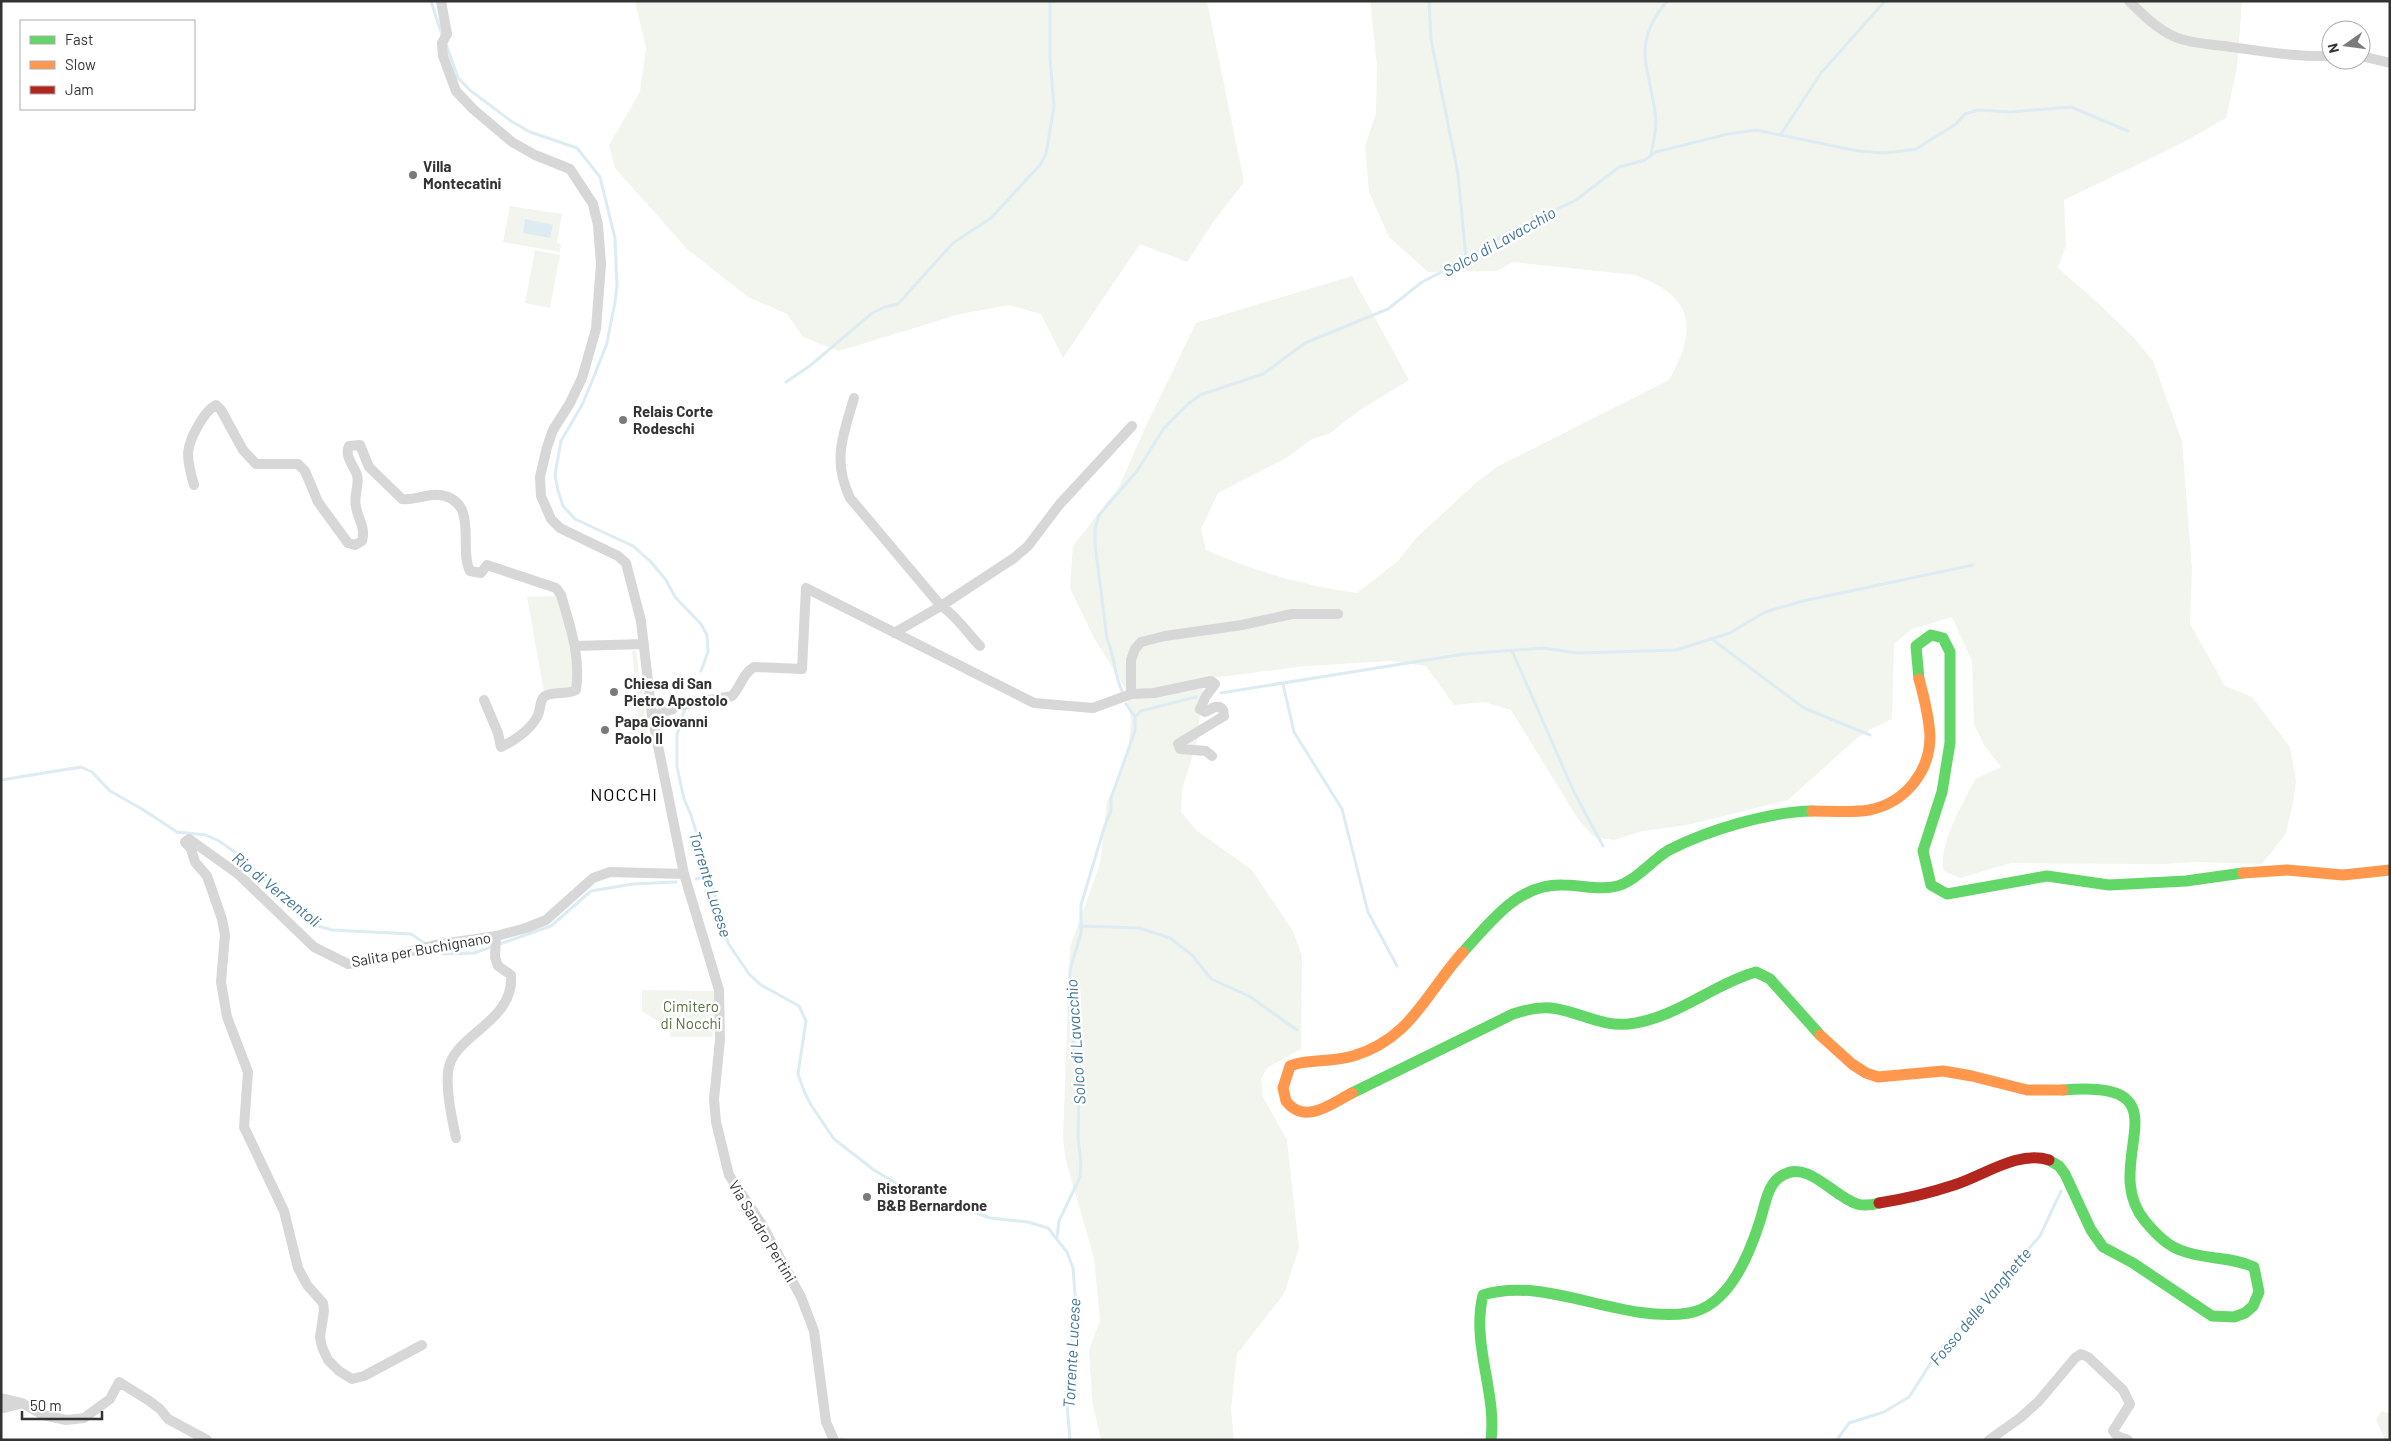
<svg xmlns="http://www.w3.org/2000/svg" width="2391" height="1441" font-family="Barlow,sans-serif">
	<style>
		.green { fill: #f1f5ed }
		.water { fill: #ddebf3 }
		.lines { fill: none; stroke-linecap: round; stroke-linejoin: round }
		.stream { stroke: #ddebf3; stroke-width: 3 }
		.street { stroke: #d7d7d7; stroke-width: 10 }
		.fast { stroke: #63d668; stroke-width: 11 }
		.slow { stroke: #ff974d; stroke-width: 11 }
		.jam { stroke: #b3261e; stroke-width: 11 }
		.poi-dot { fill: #7a7a7a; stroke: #fff; stroke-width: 2 }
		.labels { text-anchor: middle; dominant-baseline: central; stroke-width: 5; stroke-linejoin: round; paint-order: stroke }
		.poi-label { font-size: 15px; font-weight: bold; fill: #333; stroke: #fff; text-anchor: start }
		.street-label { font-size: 15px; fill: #333; stroke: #fff }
		.park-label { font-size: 15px; fill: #56703f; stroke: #fff }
		.water-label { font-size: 16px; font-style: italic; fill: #3f7597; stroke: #fff }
		.quarter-label { font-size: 18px; letter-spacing: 1px; fill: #000; stroke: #fff }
	</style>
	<rect width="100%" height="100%" fill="#fff"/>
	<path class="green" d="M635 1H1207L1244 182 1214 221 1187 262 1140 244 1063 358 1041 314 1009 305 960 314 839 351 803 337 787 314 748 297 687 249 615 168 609 145 640 92 646 48Z
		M1370 1H2242L2237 68 2226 118 2182 143 2064 200 2066 245 2058 268 2099 304 2133 337 2153 361 2182 441 2192 568 2190 624 2225 686 2252 697 2290 747 2296 781 2292 808 2285 835 2262 864 2199 862 2162 864 2011 863 1960 878 1944 871C1937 846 1964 802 1975 779L2001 767 1984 745 1974 724 1972 661 1952 617 1912 629 1894 644 1892 719 1869 730 1856 739 1788 800 1687 825 1643 831 1614 840 1594 837 1578 819 1511 710 1484 702 1454 705 1426 666 1392 661 1305 666 1204 679 1197 741 1182 790 1181 812 1196 830 1251 869 1293 931 1302 956 1301 1049 1267 1068 1261 1079 1263 1097 1287 1140 1299 1248 1284 1294 1237 1354 1231 1409 1234 1440H1101L1092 1401 1089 1350 1100 1321 1094 1258 1066 1161 1063 1139 1070 947 1100 864 1107 801 1117 783 1128 751 1131 720 1125 688 1094 638 1070 588 1073 546 1119 487 1145 428 1196 323 1352 276 1409 380 1360 410 1329 434 1312 439 1288 457 1218 493 1201 529 1206 550C1254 571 1305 586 1357 593L1398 561 1417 537 1478 481 1497 467 1669 380C1698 329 1694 296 1635 275L1513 262 1497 271 1428 272 1389 237 1369 192 1365 146 1376 113 1377 66Z
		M510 206 562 214 557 243 561 244 560 252 503 242Z
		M535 250 560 255 550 308 525 303Z
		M560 596 576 684 574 686 544 692 527 597Z
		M636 650 647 736 626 738 621 733 640 731 632 651Z
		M642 990 716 991V1026L712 1027 713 1037H670L671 1025 662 1024 642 1011Z
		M2382 1411 2390 1414V1440H2385L2376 1420Z"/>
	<path class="water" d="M525 219 553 225 550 238 523 233Z"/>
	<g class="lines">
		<path class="stream" d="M431 1 443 38
			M1429 1 1431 39 1458 174 1466 258
			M446 44 458 78 471 91 511 121 530 132 577 148 600 177 615 238 617 285 615 302 607 343 595 374 582 405 561 441 555 475 558 491 563 506 575 519 633 546 651 562 666 580 675 597 701 624 707 635 708 652 701 671
			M1781 134 1821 73 1885 1
			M1651 155C1653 144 1656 132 1656 121 1652 69 1628 49 1667 1
			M786 382 811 365 872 313 885 307 898 304 953 243 991 218 1040 165 1046 154 1054 106 1050 59V1
			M1713 640 1804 708 1870 735
			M1512 651 1574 792 1603 846
			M1283 684 1294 732 1342 809 1368 912 1397 966
			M1122 691C1114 675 1115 656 1107 639L1095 544V529L1099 515 1137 471 1164 428 1188 404 1200 395 1263 374 1305 343 1388 309 1422 282 1459 263 1510 231 1576 200 1619 167 1645 160 1656 152 1728 134 1756 130 1858 151 1885 153 1902 151 1916 149 1956 124 1965 114 1978 110 2010 112 2071 107 2128 131
			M1221 693 1464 654 1543 648 1577 653 1676 650 1730 633 1765 612 1803 601 1973 565
			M685 708 677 735V767L684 799 691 815 710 877 728 943 749 974 761 985 799 1006 806 1021 798 1074 804 1091 811 1105 834 1139 874 1170 904 1188 914 1201 930 1209 974 1212 990 1218 1028 1222 1048 1228 1067 1252 1073 1268 1076 1307 1066 1394 1070 1440
			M1135 717 1141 711 1196 697
			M1 780 81 767 92 772 110 791 142 809 177 832 206 835 219 841 239 855 288 903 318 926 332 930 411 934 426 944
			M696 879 710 877
			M1080 926 1139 928 1170 938 1192 955 1211 979 1249 996 1297 1030
			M433 948 443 954 474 953 551 926 591 891 633 884 676 882
			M1057 1237 1059 1221 1080 1177 1081 1164 1078 1137 1079 1094 1069 1002 1070 970 1081 933V905L1105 825 1111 811V798L1135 731V717L1126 704
			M841 1439 844 1440
			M1837 1440 1849 1423 1884 1412 1909 1397 1938 1352 2040 1236 2061 1191"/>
		<path class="street" d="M441 1 447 34 442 43 443 56 456 91 473 109 512 142 535 155 570 169 593 204 598 225 601 264 596 329 582 378 570 403 553 430 547 447 540 477 541 496 551 519 560 528 618 556 626 563 641 621 652 716 684 874 719 990 720 1040 714 1099 716 1122 729 1175 761 1223 801 1297 814 1331 826 1422 834 1440
			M2129 1C2143 15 2157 29 2175 37 2189 43 2208 44 2224 46 2259 51 2295 57 2331 56
			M2361 56 2390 63
			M854 398C843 435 832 461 850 498L941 606C955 614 968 634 980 646
			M194 485C191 475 188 463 188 453 189 439 204 411 216 405L221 410 243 450 256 464H298L305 471 318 502 348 543 355 545 362 541C366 528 358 519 356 507 353 496 360 485 357 475 354 466 344 456 349 446L360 445 369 467 402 499C415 501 428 493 440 495 480 501 458 549 470 571L481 573 487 565 556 588 561 595C570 626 581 657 576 690 567 695 554 691 545 696 539 700 541 711 537 717 530 730 514 741 501 747L498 733 484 700
			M894 633 941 606 1014 558 1028 546 1059 505 1132 426
			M575 646 644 644
			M1131 694V660L1135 649 1141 642 1165 636 1242 625 1292 614H1338
			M652 716 673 709 676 706 732 696C741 687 742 674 754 667L802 669 806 588 1034 703 1093 708 1131 694 1154 693 1211 681 1215 684 1206 696 1200 709 1205 712C1212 709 1218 703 1223 710L1224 716 1178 744 1180 749 1206 751 1212 756
			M456 1138C452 1118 446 1093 448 1072 451 1035 515 1023 511 975L498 966 495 957 496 936
			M422 1345 364 1376 352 1379 339 1371 328 1360 322 1347 320 1337 324 1311 323 1303 307 1285 298 1268 284 1211 244 1127 248 1072 227 1017 221 982 225 935 222 919 207 876 195 862 191 849 185 842 189 839 238 874 314 947 348 964 377 960 435 945 496 936 526 928 546 920 593 878 610 872 684 874
			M1 1398 22 1403 43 1415 66 1420 84 1418 110 1399 119 1382 148 1400 160 1409 168 1419 207 1440
			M1 1407 4 1408 19 1404
			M1989 1440 2020 1418 2038 1402 2075 1358 2081 1354 2088 1357 2123 1390 2130 1404 2113 1431 2117 1436 2128 1440"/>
		<path class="fast" d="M1919 679 1916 646 1931 635 1943 638 1950 652V743L1942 792 1923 851 1931 885 1947 894 2047 876 2109 885 2186 881 2243 873
			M1463 952C1490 923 1518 883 1563 885 1583 885 1604 892 1623 884 1641 876 1652 860 1669 850 1708 830 1768 812 1812 811
			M1352 1093 1513 1014C1525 1010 1538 1007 1551 1008 1578 1011 1601 1027 1629 1024 1677 1018 1711 985 1756 972L1770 979 1820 1035
			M2049 1160 2059 1166 2065 1174 2091 1230 2103 1247 2133 1263 2212 1316 2234 1317 2245 1313 2253 1306 2259 1292 2254 1267C2230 1256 2204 1260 2180 1250 2166 1245 2154 1232 2145 1221 2096 1162 2194 1079 2063 1090
			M1491 1440C1497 1392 1471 1344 1483 1295 1546 1275 1622 1324 1689 1313 1729 1306 1749 1255 1760 1221 1765 1206 1767 1183 1783 1175 1808 1160 1834 1197 1857 1204 1864 1206 1872 1205 1879 1203"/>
		<path class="slow" d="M1812 811C1831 811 1851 813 1869 810 1905 803 1930 772 1930 736 1929 716 1924 697 1919 679
			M2243 873 2287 870 2343 875 2390 870
			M1820 1035 1852 1064 1866 1073 1878 1077 1943 1071 1972 1076 2027 1090H2063
			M1352 1093C1332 1103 1305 1126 1286 1101L1283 1088 1290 1066 1296 1064C1314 1059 1334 1062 1353 1056 1411 1039 1426 993 1463 952"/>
		<path class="jam" d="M1879 1203C1904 1199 1930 1193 1954 1185 1983 1176 2018 1150 2049 1160"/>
	</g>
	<g class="poi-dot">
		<circle cx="413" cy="175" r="5"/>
		<circle cx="623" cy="420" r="5"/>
		<circle cx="614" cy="692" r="5"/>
		<circle cx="605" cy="730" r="5"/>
		<circle cx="867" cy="1197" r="5"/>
	</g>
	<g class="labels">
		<g class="poi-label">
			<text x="423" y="166">Villa<tspan x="423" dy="17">Montecatini</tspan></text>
			<text x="633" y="411">Relais Corte<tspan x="633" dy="17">Rodeschi</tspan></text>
			<text x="624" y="683">Chiesa di San<tspan x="624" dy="17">Pietro Apostolo</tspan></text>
			<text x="615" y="721">Papa Giovanni<tspan x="615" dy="17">Paolo II</tspan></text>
			<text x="877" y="1188">Ristorante<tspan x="877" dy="17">B&amp;B Bernardone</tspan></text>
		</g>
		<g class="street-label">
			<text transform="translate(421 949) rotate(-10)">Salita per Buchignano</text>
			<text transform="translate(763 1231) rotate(59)">Via Sandro Pertini</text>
		</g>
		<g class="park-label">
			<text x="691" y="1006">Cimitero<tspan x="691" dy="17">di Nocchi</tspan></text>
		</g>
		<g class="water-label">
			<text transform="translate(1499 241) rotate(-29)">Solco di Lavacchio</text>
			<text transform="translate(711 884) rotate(73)">Torrente Lucese</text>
			<text transform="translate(277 889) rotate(39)">Rio di Verzentoli</text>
			<text transform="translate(1075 1042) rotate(-94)">Solco di Lavacchio</text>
			<text transform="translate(1980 1306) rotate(-50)">Fosso delle Vanghette</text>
			<text transform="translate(1071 1353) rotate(-87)">Torrente Lucese</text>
		</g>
		<g class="quarter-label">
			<text x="624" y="794">NOCCHI</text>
		</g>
	</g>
	<rect width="2391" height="1441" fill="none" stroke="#333333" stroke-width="5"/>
	<rect x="20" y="20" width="175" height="90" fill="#ffffff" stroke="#adadad"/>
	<rect x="30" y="36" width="25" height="8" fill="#63d668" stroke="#adadad"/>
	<text x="65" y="45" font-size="15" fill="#333333">Fast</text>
	<rect x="30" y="61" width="25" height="8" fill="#ff974d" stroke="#adadad"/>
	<text x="65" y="70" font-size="15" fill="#333333">Slow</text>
	<rect x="30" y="86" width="25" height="8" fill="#b3261e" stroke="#adadad"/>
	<text x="65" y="95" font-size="15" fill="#333333">Jam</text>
	<g transform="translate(2346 45) rotate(256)"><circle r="24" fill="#ffffff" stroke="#adadad"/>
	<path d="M0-4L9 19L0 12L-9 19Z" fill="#7a7a7a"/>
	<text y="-8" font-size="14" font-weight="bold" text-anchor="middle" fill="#333333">N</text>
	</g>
	<path d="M22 1411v8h80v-8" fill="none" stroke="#333333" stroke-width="2.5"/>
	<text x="30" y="1411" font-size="15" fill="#333333" stroke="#ffffff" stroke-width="4" paint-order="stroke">50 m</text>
</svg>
